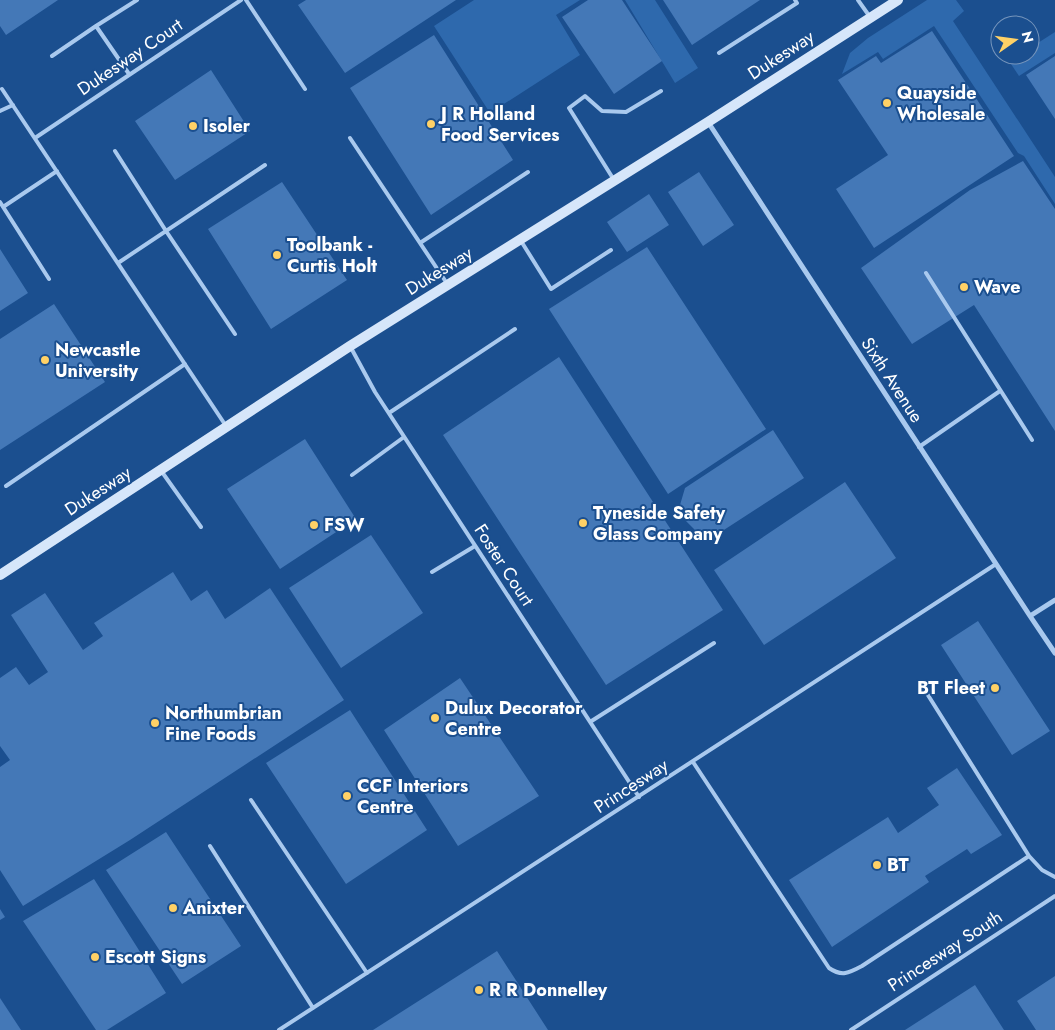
<svg xmlns="http://www.w3.org/2000/svg" width="1055" height="1030" font-family="Jost,sans-serif">
	<style>
		.green { fill: #2e69ad }
		.building { fill: #4478b7 }
		.lines { fill: none; stroke-linecap: round; stroke-linejoin: round }
		.lane { stroke: #a9c9ee; stroke-width: 4 }
		.street { stroke: #a9c9ee; stroke-width: 5 }
		.secondary { stroke: #d6e6fa; stroke-width: 10 }
		.poi-dot { fill: #ffd166; stroke: #1b4f8f; stroke-width: 2 }
		.labels { text-anchor: middle; dominant-baseline: central; stroke-width: 4; stroke-linejoin: round; paint-order: stroke }
		.street-label { font-size: 18px; fill: #fff; stroke: #1b4f8f }
		.poi-label { font-size: 18px; font-weight: bold; fill: #fff; stroke: #1b4f8f; text-anchor: start }
	</style>
	<rect width="100%" height="100%" fill="#1b4f8f"/>
	<path class="green" d="M474 0H580L556 15 580 55 490 113 434 26Z
		M625 0H655L698 68 675 83Z
		M927 0H956L964 11 953 21 1055 177V204L1024 156 1018 153 934 26 883 59 878 52 842 74 850 53 868 38Z
		M1055 32V53L1019 76 1009 61 1019 55H1030V48Z"/>
	<path class="building" d="M0 0H58L6 35 0 26Z
		M306 0H456L345 73 298 5Z
		M588 0H622L662 61 614 94 562 17Z
		M663 0H760L692 45Z
		M932 31 1014 156 874 248 836 189 888 155 838 80 876 56 881 63Z
		M434 35 513 160 431 215 350 88Z
		M1055 56V119L1026 75Z
		M211 70 250 131 175 180 135 121Z
		M1023 161 1055 209V431L974 305 912 344 861 268 970 190Z
		M699 172 734 225 703 246 668 192Z
		M282 182 347 280 271 329 208 229Z
		M649 194 669 225 627 252 607 222Z
		M647 247 766 429 668 494 549 309Z
		M0 249 28 293 0 311Z
		M54 304 105 382 0 450V339Z
		M559 357 723 610 606 685 443 435Z
		M773 430 804 478 710 539 698 533 686 521 680 505 685 488Z
		M305 439 356 519 280 569 227 489Z
		M845 482 896 558 764 645 714 570Z
		M371 535 423 613 341 668 289 588Z
		M173 572 191 601 207 590 225 619 270 588 344 700 130 840 23 906 0 870V767L10 760 0 746V678L16 667 29 685 48 672 11 615 45 593 83 650 103 636 94 623Z
		M978 621 1050 731 1012 755 941 645Z
		M460 678 539 796 458 846 384 730Z
		M350 710 427 830 346 884 266 763Z
		M957 768 1002 835 971 854 967 849 925 876 929 882 832 947 789 880 888 817 898 833 939 805 927 788Z
		M166 832 241 946 182 984 106 870Z
		M94 879 166 993 107 1030H96L23 921Z
		M0 909 5 917 0 920Z
		M497 951 548 1030H373Z
		M1055 976V1030H1036L1017 1001Z
		M975 985 1004 1030H905Z
		M0 998 21 1030H0Z"/>
	<g class="lines">
		<path class="lane" d="M246 0 305 89
			M858 0 870 17
			M96 26 137 0
			M719 53 797 3 795 0
			M52 56 96 26 129 74
			M2 89 226 426
			M0 111 13 105
			M35 138 241 0
			M350 138 448 285
			M115 151 166 231 235 334
			M614 180 569 108 585 96 602 111 626 112 661 91
			M0 202 49 279
			M3 207 57 171
			M521 241 551 289 611 250
			M420 243 528 172
			M118 263 265 165
			M926 273 1032 440
			M350 346 375 392 639 797
			M389 413 515 329
			M919 447 1000 391
			M162 472 201 527
			M352 475 404 437
			M6 486 185 364
			M432 572 475 546
			M921 684 1029 856 1042 870 1055 877
			M590 722 714 643
			M693 762 829 968C842 977 849 973 862 966L1029 856
			M251 800 367 973
			M210 846 313 1008
			M279 1030 996 564
			M851 1030 1055 896"/>
		<path class="street" d="M708 122 1030 616 1055 653
			M1030 616 1055 600"/>
		<path class="secondary" d="M0 575 350 346 708 122 898 0"/>
	</g>
	<g class="poi-dot">
		<circle cx="887" cy="103" r="5"/>
		<circle cx="431" cy="124" r="5"/>
		<circle cx="193" cy="126" r="5"/>
		<circle cx="277" cy="255" r="5"/>
		<circle cx="964" cy="287" r="5"/>
		<circle cx="45" cy="360" r="5"/>
		<circle cx="583" cy="523" r="5"/>
		<circle cx="314" cy="525" r="5"/>
		<circle cx="995" cy="688" r="5"/>
		<circle cx="435" cy="718" r="5"/>
		<circle cx="155" cy="723" r="5"/>
		<circle cx="347" cy="796" r="5"/>
		<circle cx="877" cy="865" r="5"/>
		<circle cx="173" cy="908" r="5"/>
		<circle cx="95" cy="957" r="5"/>
		<circle cx="479" cy="990" r="5"/>
	</g>
	<g class="labels">
		<g class="street-label">
			<text transform="translate(781 55) rotate(-33)">Dukesway</text>
			<text transform="translate(130 57) rotate(-34)">Dukesway Court</text>
			<text transform="translate(439 271) rotate(-32)">Dukesway</text>
			<text transform="translate(892 380) rotate(57)">Sixth Avenue</text>
			<text transform="translate(98 491) rotate(-33)">Dukesway</text>
			<text transform="translate(504 565) rotate(57)">Foster Court</text>
			<text transform="translate(631 786) rotate(-33)">Princesway</text>
			<text transform="translate(945 951) rotate(-33)">Princesway South</text>
		</g>
		<g class="poi-label">
			<text x="897" y="93">Quayside<tspan x="897" dy="21">Wholesale</tspan></text>
			<text x="441" y="114">J R Holland<tspan x="441" dy="21">Food Services</tspan></text>
			<text x="203" y="126">Isoler</text>
			<text x="287" y="245">Toolbank -<tspan x="287" dy="21">Curtis Holt</tspan></text>
			<text x="974" y="287">Wave</text>
			<text x="55" y="350">Newcastle<tspan x="55" dy="21">University</tspan></text>
			<text x="593" y="513">Tyneside Safety<tspan x="593" dy="21">Glass Company</tspan></text>
			<text x="324" y="525">FSW</text>
			<text x="985" y="688" text-anchor="end">BT Fleet</text>
			<text x="445" y="708">Dulux Decorator<tspan x="445" dy="21">Centre</tspan></text>
			<text x="165" y="713">Northumbrian<tspan x="165" dy="21">Fine Foods</tspan></text>
			<text x="357" y="786">CCF Interiors<tspan x="357" dy="21">Centre</tspan></text>
			<text x="887" y="865">BT</text>
			<text x="183" y="908">Anixter</text>
			<text x="105" y="957">Escott Signs</text>
			<text x="489" y="990">R R Donnelley</text>
		</g>
	</g>
	<g transform="translate(1015 40) rotate(76)"><circle r="24" fill="#1b4f8f" stroke="#7695bc"/>
	<path d="M0-4L9 19L0 12L-9 19Z" fill="#ffd166"/>
	<text y="-8" font-size="14" font-weight="bold" text-anchor="middle" fill="#ffffff">N</text>
	</g>
</svg>
